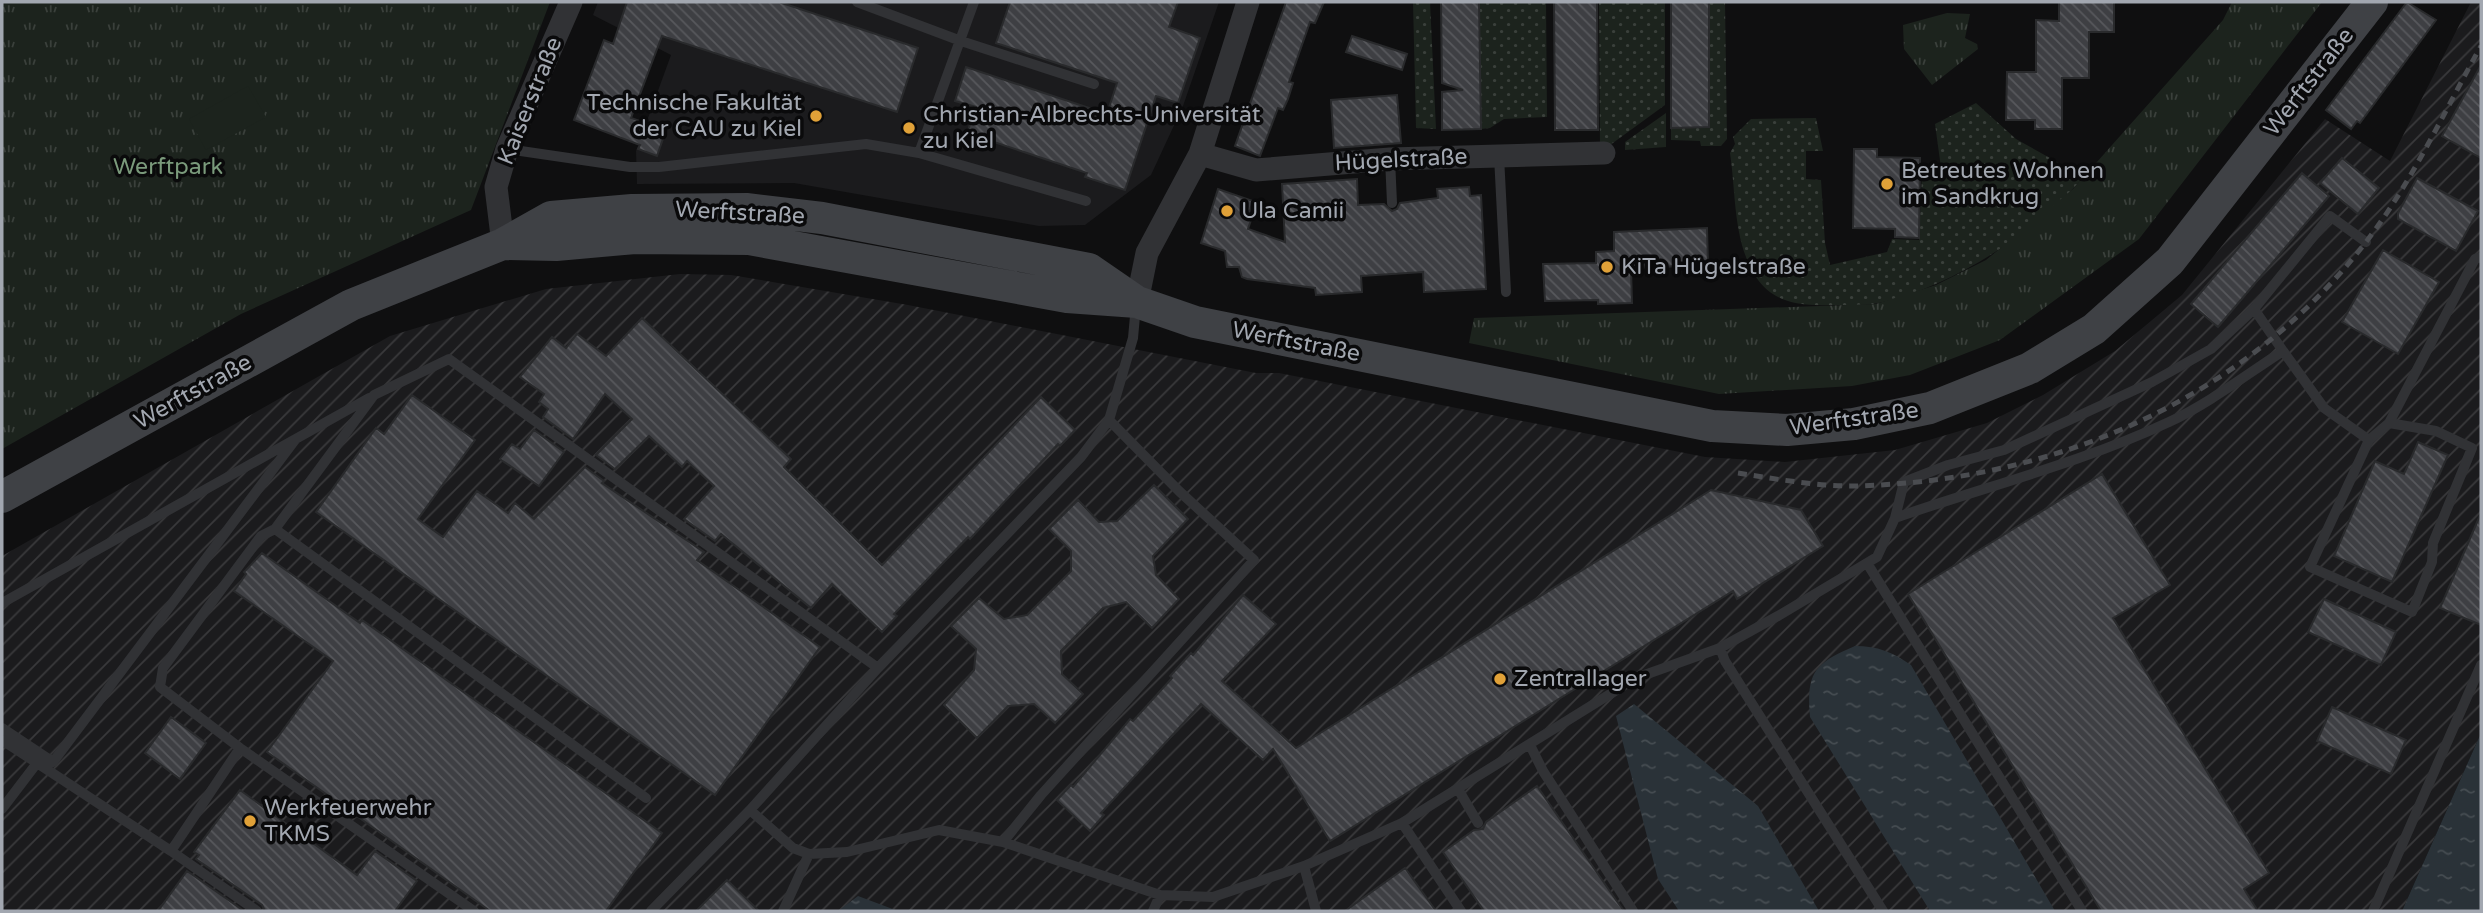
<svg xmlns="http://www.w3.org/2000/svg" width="2483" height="913" font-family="'Varela Round',sans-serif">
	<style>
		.built { fill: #1b1b1d }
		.industrial { fill: url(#industrial-furrows) }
		.grass { fill: url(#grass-dots) }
		.park { fill: url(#park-tufts) }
		.garden { fill: #1c231d }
		.water { fill: url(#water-ripples) }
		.building { fill: url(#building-back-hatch); stroke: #292a2c; stroke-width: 2 }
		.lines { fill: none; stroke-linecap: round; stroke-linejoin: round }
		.lane { stroke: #313235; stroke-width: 10 }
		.street { stroke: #313235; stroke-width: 23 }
		.secondary { stroke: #3f4145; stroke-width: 32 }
		.rail { stroke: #4a4c50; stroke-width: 5; stroke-dasharray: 9 7; stroke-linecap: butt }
		.poi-dot { fill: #e0a138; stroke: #0a0a0b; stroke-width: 2.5 }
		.labels { text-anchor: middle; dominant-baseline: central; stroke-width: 7; stroke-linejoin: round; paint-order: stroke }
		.street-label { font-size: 23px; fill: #a2a7b0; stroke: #0a0a0b }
		.poi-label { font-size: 23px; fill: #a2a7b0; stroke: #0a0a0b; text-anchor: start }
		.park-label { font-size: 23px; fill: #7a9a7b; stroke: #0a0a0b }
	</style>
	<defs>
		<pattern id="industrial-furrows" width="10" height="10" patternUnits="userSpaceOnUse" patternTransform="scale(1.75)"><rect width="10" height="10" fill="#1b1b1d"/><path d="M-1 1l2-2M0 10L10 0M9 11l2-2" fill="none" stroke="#39393b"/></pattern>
		<pattern id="grass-dots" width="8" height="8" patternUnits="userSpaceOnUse" patternTransform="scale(1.75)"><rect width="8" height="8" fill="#1c231d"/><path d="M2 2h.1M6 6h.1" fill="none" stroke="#3a403b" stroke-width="1.8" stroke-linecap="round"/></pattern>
		<pattern id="park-tufts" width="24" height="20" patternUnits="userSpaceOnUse" patternTransform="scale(1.75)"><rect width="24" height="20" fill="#1c231d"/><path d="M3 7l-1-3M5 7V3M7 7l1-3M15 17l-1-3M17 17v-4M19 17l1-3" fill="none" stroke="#3a403b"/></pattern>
		<pattern id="water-ripples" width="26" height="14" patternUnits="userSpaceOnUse" patternTransform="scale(1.75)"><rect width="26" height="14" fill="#2a3238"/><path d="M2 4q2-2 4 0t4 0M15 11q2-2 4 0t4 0" fill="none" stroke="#464d52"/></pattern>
		<pattern id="building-back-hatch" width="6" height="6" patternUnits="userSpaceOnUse" patternTransform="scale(1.75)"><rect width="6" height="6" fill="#3e3f43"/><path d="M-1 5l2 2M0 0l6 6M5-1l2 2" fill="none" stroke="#57585c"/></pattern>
	</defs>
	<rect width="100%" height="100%" fill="#0f0f10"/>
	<path class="built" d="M598 2H1219L1183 106 1151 175 1085 225 1039 226 794 183 637 184 636 151 671 55 593 15Z"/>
	<path class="industrial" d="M2471 2H2481V733L2402 911H2V556L390 336 546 289 680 274 731 275 908 305 1256 373H1279L1705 457 1785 462 1895 450 1987 423 2043 395 2115 351 2182 295 2325 119 2390 161Z"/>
	<path class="grass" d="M1413 2H1430L1436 129 1416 128Z
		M1479 2H1546L1547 117 1504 119 1490 128 1481 129Z
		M1599 2H1665V105L1606 148 1600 149Z
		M1709 2H1725L1727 139 1721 146H1701L1700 141 1671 140V128L1709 127Z
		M1976 103 2016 139 2084 177C2031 235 1956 285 1879 303 1864 306 1846 305 1831 305 1802 306 1774 304 1756 277 1733 242 1736 193 1730 153L1735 144 1733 137 1751 119 1816 118 1823 151H1806V179L1821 180 1825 243 1830 265 1887 252 1892 239 1919 240 1922 174 1942 175 1935 124Z
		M1666 113V147L1625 150V142Z"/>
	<path class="park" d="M2 2H550L471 210 241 314 2 449Z
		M2232 2H2322L2139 239 2000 340 1910 375 1852 386 1719 394 1469 343 1474 318 1876 304 1936 285 1986 260 2073 189 2223 20Z
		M1947 13 1970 14 1965 38 1977 44 1978 49 1932 85 1904 49 1903 25Z"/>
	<path class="garden" d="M248 86 266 117 206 150 189 119Z"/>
	<path class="water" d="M1855 646C1878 646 1892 652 1911 665L2055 911H1930L1810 717C1806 672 1815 663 1855 646Z
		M1634 704 1758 806 1819 911H1679L1658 879 1616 716Z
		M2481 733V911H2402Z
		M858 896 898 911H838Z"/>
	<path class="building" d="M627 2H779L918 48 897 112 662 36 631 118 666 130 657 156 638 149 640 145 574 120 604 40 613 44Z
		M1010 2H1178L1169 27 1200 38 1178 103 1156 96 1125 190 1085 177 1087 173 967 133 976 107 955 101 966 67 1107 114 1117 83 996 43Z
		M1286 2H1324L1315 23 1310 22 1289 82 1293 83 1288 99 1283 110 1278 108 1260 156 1235 146Z
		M1441 2H1479L1481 129 1442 130V92L1463 90 1442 83Z
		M1554 2H1597L1598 130H1555Z
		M1671 2H1709V127L1671 128Z
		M2059 2H2114V32H2089V78H2062V129H2035V120H2006L2007 72H2036V20L2059 21Z
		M2407 2 2436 20 2360 123 2357 121 2351 129 2326 110Z
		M1352 36 1407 54 1402 70 1346 52Z
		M2481 65V158L2442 136Z
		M1397 95 1401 143 1334 148 1331 100Z
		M1854 149H1877V157L1920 158 1919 238 1895 237V229L1853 228Z
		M2342 158 2379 188 2358 214 2320 183Z
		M2302 173 2329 196 2218 327 2191 304Z
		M2417 178 2478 211 2456 251 2398 219V213Z
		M1357 179 1358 205 1384 204 1392 211 1397 209 1400 203 1438 198 1437 189 1469 187 1470 196 1481 195 1486 289 1424 292 1423 272 1361 276 1362 292 1316 295 1315 288 1247 279 1242 277 1239 267H1227L1225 251 1201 243 1218 189 1253 201 1247 219 1251 220 1248 229 1285 242 1282 184Z
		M1707 228 1708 265 1631 268 1632 303 1598 304V300L1545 301 1543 264 1596 263V252L1614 251V232Z
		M2383 250 2439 282 2398 354 2342 322Z
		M642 318 791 459 784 467 882 565 1041 397 1075 430 1060 446 1058 444 970 539 968 537 894 614 897 616 882 632 832 584 811 608 721 534 715 541 684 519 714 486 687 461 682 467 649 436 615 469 596 455 632 419 605 394 573 439 543 417 548 409 539 402 544 394 520 377 552 337 566 348 577 334 606 356Z
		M412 395 475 440 418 519 443 537 477 491 508 513 515 503 534 519 585 467 604 481 602 483 704 552 697 560 820 647 715 795 316 512 376 428 384 434Z
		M534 430 564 452 539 486 500 459 512 444 520 449Z
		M2418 442 2448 455 2392 582 2334 556 2375 461 2404 474Z
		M2102 474 2170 585 2113 618 2269 873 2244 889 2258 911H2101L1908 594Z
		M1154 485 1188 519 1153 556 1156 575 1179 599 1152 628 1126 602 1103 608 1061 651 1062 674 1083 694 1055 723 1034 704 1008 706 977 738 944 705 974 670 976 649 951 626 979 598 1004 619 1027 615 1071 571V551L1049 529 1078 500 1099 522 1117 521Z
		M1711 490 1801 510 1823 546 1737 599 1733 591 1330 841 1273 749 1263 760 1201 704 1101 813 1104 815 1090 831 1057 800 1071 785 1073 787 1130 719 1133 721 1172 678 1170 676 1191 653 1193 655 1243 595 1276 624 1222 681 1296 748Z
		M2481 513V625L2440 608Z
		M262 553 360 623 362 620 662 833 606 911H490L267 752 333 661 234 591 246 574 244 572Z
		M2324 599 2396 632 2381 665 2308 632Z
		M2332 707 2406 740 2391 774 2317 741Z
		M171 717 206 743 180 779 145 753Z
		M1537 786 1616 900 1624 911H1484L1443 852 1474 830 1483 829 1486 822Z
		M240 790 357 875 375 851 417 881 395 911H265L262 905 196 859 199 855 194 852Z
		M1405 868 1436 911H1345Z
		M187 871 244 911H158Z
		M727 880 759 911H696Z"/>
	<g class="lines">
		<path class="lane" d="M857 2 961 41 1094 84
			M507 149 630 167H659L866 144 919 153 1086 201
			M919 153 974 2
			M1499 156 1506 292
			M1390 159 1392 203
			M2254 309 2330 216 2366 242
			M2389 423 2436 431 2472 448 2433 543 2432 562 2412 612 2310 567 2369 440 2389 423 2475 259 2481 257
			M1895 518 1904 482 1948 465 2004 450 2152 382 2211 349 2254 309 2283 351
			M1867 563 2082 911
			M2 603 369 398
			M1720 648 1725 661 1883 911
			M2 728 53 762 295 440
			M2 740 171 851
			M1530 745 1543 771 1633 911
			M240 748 160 687 163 668 261 536 275 529
			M1458 789 1478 823
			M646 798 275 529 374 395 449 359 878 668
			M2 809 37 763
			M750 810 793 848 809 854 847 852 939 830 1003 842 1160 895 1213 897 1304 866 1402 823 1636 678 1720 648 1778 616 1877 557 1895 518C1987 486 2081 463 2169 422 2208 404 2246 375 2283 351L2324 408 2369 440
			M1402 823 1461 911
			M1003 842 1041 795 1254 560 1179 491 1109 420
			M1304 866 1316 911
			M257 911 171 851 240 748 474 911
			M651 911 750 810 878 668 1081 457 1109 420 1133 338 1136 305
			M783 911 809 854
			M1153 911 1160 895
			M2373 911 2481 665"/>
		<path class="street" d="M1200 154 1256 170 1390 159 1604 153
			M503 244 496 187 507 149 571 2
			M1137 302 1147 253 1200 154 1248 2"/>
		<path class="secondary" d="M503 244 556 245 635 238 749 239 1067 297 1137 302 1195 322 1712 426 1787 430 1854 424 1930 408 2030 368 2094 329 2170 261 2372 2
			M2 497 351 305 503 244 551 217 632 210 746 209 822 218 1089 269 1137 302"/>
		<path class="rail" d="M1738 473C1776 479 1815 486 1853 486 2052 482 2243 401 2366 242 2411 184 2445 110 2481 46"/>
	</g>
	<g class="poi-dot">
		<circle cx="816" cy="116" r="7"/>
		<circle cx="909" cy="128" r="7"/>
		<circle cx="1887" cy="184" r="7"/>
		<circle cx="1227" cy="211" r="7"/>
		<circle cx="1607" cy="267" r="7"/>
		<circle cx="1500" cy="679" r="7"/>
		<circle cx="250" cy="821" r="7"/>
	</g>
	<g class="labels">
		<g class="street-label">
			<text transform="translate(2309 82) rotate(-52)">Werftstraße</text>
			<text transform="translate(530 101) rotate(-68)">Kaiserstraße</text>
			<text transform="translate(1401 160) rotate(-3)">Hügelstraße</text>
			<text transform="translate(740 213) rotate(3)">Werftstraße</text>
			<text transform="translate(1296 342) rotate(11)">Werftstraße</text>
			<text transform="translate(193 392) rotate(-29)">Werftstraße</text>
			<text transform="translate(1854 419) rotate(-8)">Werftstraße</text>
		</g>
		<g class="poi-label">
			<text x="802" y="103" text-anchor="end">Technische Fakultät<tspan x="802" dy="26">der CAU zu Kiel</tspan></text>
			<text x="923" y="115">Christian-Albrechts-Universität<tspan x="923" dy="26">zu Kiel</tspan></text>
			<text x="1901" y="171">Betreutes Wohnen<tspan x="1901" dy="26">im Sandkrug</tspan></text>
			<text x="1241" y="211">Ula Camii</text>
			<text x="1621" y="267">KiTa Hügelstraße</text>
			<text x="1514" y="679">Zentrallager</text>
			<text x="264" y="808">Werkfeuerwehr<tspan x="264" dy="26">TKMS</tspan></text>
		</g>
		<g class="park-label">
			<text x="168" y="167">Werftpark</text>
		</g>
	</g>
	<rect width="2483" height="913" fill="none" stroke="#a2a7b0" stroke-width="7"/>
</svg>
